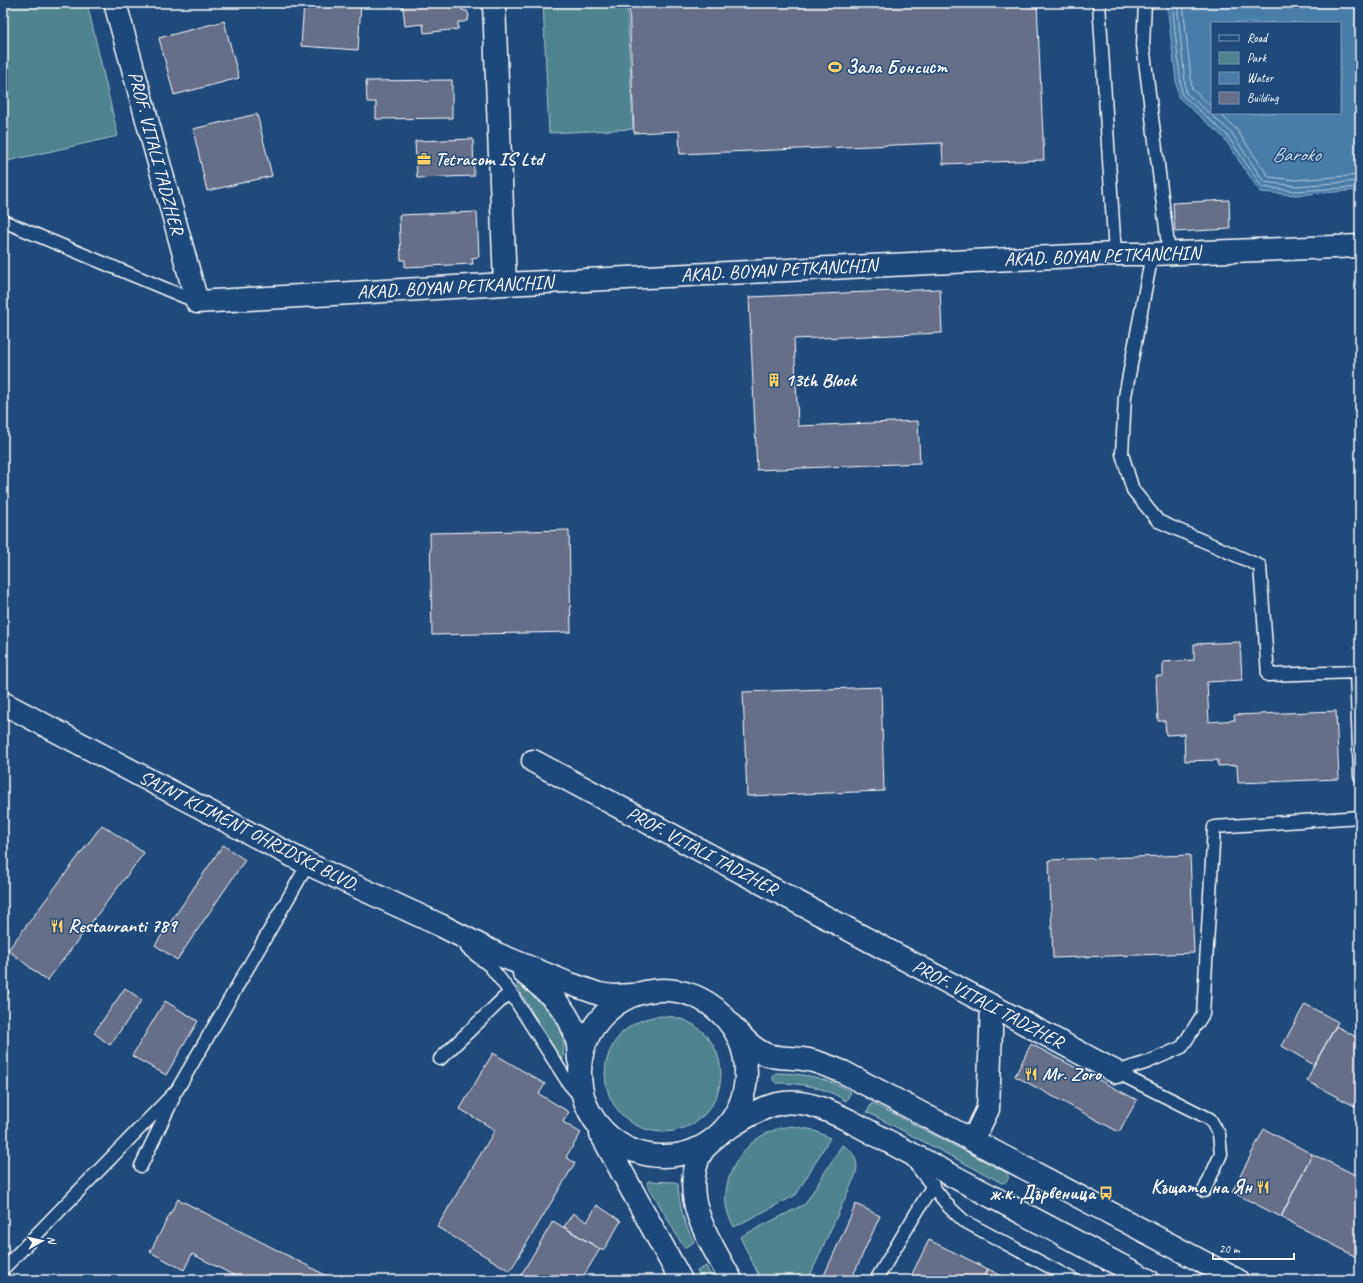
<svg xmlns="http://www.w3.org/2000/svg" width="1363" height="1283" font-family="Caveat,sans-serif">
	<style>
		.green { fill: #4f8390; stroke: #a7c1c8 }
		.water { fill: #497ba6; stroke: #92b0ca; fill-rule: evenodd }
		.lines { fill: none; stroke-linecap: round; stroke-linejoin: round }
		.shore { stroke: #b6cadb; stroke-width: 1 }
		.building { fill: #666e8a; stroke: #fff }
		.service-casing { stroke: #fff; stroke-width: 15 }
		.minor-casing { stroke: #fff; stroke-width: 25 }
		.secondary-casing { stroke: #fff; stroke-width: 25 }
		.service { stroke: #1f4a7a; stroke-width: 12 }
		.minor { stroke: #1f4a7a; stroke-width: 22 }
		.secondary { stroke: #1f4a7a; stroke-width: 22 }
		.labels { text-anchor: middle; dominant-baseline: central; stroke-width: 3; stroke-linejoin: round; paint-order: stroke }
		.poi-label { font-size: 19px; font-weight: bold; fill: #fff; stroke: #1f4a7a; text-anchor: start }
		.street-label { font-size: 19px; fill: #fff; stroke: #1f4a7a }
		.water-label { font-size: 20px; font-style: italic; fill: #d2dee9; stroke: #1f4a7a }
	</style>
	<rect width="100%" height="100%" fill="#1f4a7a"/>
	<filter id="ink" filterUnits="userSpaceOnUse"><feTurbulence type="fractalNoise" baseFrequency=".025" numOctaves="2"/><feDisplacementMap in="SourceGraphic" scale="8" xChannelSelector="R" yChannelSelector="G"/><feConvolveMatrix kernelMatrix="1 2 1 2 8 2 1 2 1" color-interpolation-filters="sRGB"/></filter>
	<g filter="url(#ink)">
		<path class="green" d="M3 3H87L118 136 3 162Z
			M543 3H627L633 129 549 133Z
			M519 983 528 987 559 1021 564 1045 563 1061H561L517 986V984Z
			M605 1074a58 58 0 1 1 116 0a58 58 0 1 1-116 0Z
			M776 1073C802 1073 828 1078 851 1092L846 1101C825 1087 801 1083 776 1083L773 1080V1075Z
			M872 1103 1007 1173C1010 1178 1008 1182 1002 1183L867 1112Z
			M792 1126 813 1130 830 1138 796 1195 734 1227C732 1223 729 1218 728 1213 725 1205 725 1194 727 1186 732 1160 751 1137 777 1129 782 1127 787 1127 792 1126Z
			M842 1145C854 1151 859 1161 856 1174L808 1280H761L740 1237 805 1204Z
			M648 1181 675 1182 678 1184C679 1206 684 1223 694 1242L684 1248 648 1185 647 1182Z
			M706 1266 713 1280H701L697 1271Z"/>
		<path class="water" d="M1178 3H1360V190L1296 195 1260 192 1224 138 1178 97 1167 5ZM1212 23H1340V113H1212Z"/>
		<g class="lines">
			<path class="shore" d="M1172 3 1182 95 1227 135 1262 187 1296 191 1360 187
				M1177 3 1186 93 1231 132 1264 182 1296 186 1360 181
				M1183 3 1192 89 1212 107
				M1219 113 1236 129 1269 177 1296 180 1360 175"/>
		</g>
		<path class="building" d="M304 3H361L358 50 301 46Z
			M397 3H461L462 10 467 11 469 15 468 20 464 22H458V29L424 33 423 24 405 26 403 7Z
			M629 3H1037L1044 160 943 164 942 143 680 154 679 131 634 133Z
			M224 21 239 78 174 95 159 38Z
			M452 80V118L376 119V102H367L366 81Z
			M257 114 272 176 207 191 193 129Z
			M473 139 474 176 417 178 415 141Z
			M1229 200 1230 229 1175 232 1173 203Z
			M477 212 479 257 472 258 473 264 405 267V260H401L399 215Z
			M940 289 942 333 794 339 798 426 918 421 920 463 757 470 749 297Z
			M569 530 571 632 432 635 430 533Z
			M1240 642 1242 680 1207 682 1209 722 1235 720 1234 715 1336 711 1339 779 1238 783 1237 765 1218 766V760L1185 761 1184 734 1166 735 1165 721H1158L1156 676H1163V662L1194 660V644Z
			M881 687 884 791 747 796 743 692Z
			M102 825 144 853 47 981 8 950Z
			M223 845 245 860 177 960 155 945Z
			M1190 855 1194 953 1053 958 1049 860Z
			M125 988 142 1000 110 1045 94 1033Z
			M3 989 9 992 3 1003Z
			M165 1001 198 1021 166 1075 132 1056Z
			M1305 1004 1338 1022 1314 1065 1282 1046Z
			M1336 1026 1360 1039V1109L1307 1081 1314 1065Z
			M1031 1044 1137 1100 1119 1132 1015 1076Z
			M493 1053 545 1084 539 1094 569 1112 563 1122 581 1133 566 1157 575 1163 510 1271 437 1227 495 1130 460 1109Z
			M1264 1129 1312 1154 1281 1217 1232 1192Z
			M1312 1154 1360 1177V1259L1281 1217Z
			M178 1199 335 1280H243L192 1254 184 1270 150 1252Z
			M856 1204 880 1216 851 1280H822Z
			M597 1205 621 1221 603 1251 564 1227 573 1213 587 1222Z
			M553 1221 600 1249 581 1280H518Z
			M929 1240 988 1269 983 1280H909Z
			M988 1269 1010 1280H983Z
			M508 1276 514 1280H505Z"/>
		<g class="lines">
			<g class="service-casing">
				<path id="service" d="M1099 3 1115 254
					M1145 3 1143 45 1169 253
					M3 221 197 302
					M1152 254 1125 396 1122 454 1133 490 1158 521 1260 566 1268 675 1356 672 1360 776
					M467 948 490 966 510 992 569 1084 584 1101
					M440 1059 510 992
					M1116 1072 1148 1062 1182 1047 1203 1014 1214 827 1360 817
					M1116 1072 1210 1119 1219 1134 1221 1154 1204 1191
					M912 1160 949 1207 964 1221 1074 1280
					M141 1166 173 1099
					M3 1269 177 1090 308 864
					M876 1280 933 1185"/>
			</g>
			<g class="minor-casing">
				<path id="minor" d="M115 3 197 302 505 284 1115 254H1152L1360 246
					M494 3 505 284
					M533 761 1116 1072
					M973 1140 988 1109 992 1006"/>
			</g>
			<g class="secondary-casing">
				<path id="secondary" d="M3 703 308 864 440 925 497 954 565 982 599 994 613 996 632 995
					M524 973C548 992 570 1009 577 1041 579 1047 578 1054 579 1060
					M580 1073a83 83 0 1 1 166 0a83 83 0 1 1-166 0Z
					M730 1024C740 1035 751 1048 765 1054 777 1059 790 1057 802 1059 816 1060 830 1067 843 1072L1237 1280
					M729 1128C776 1096 798 1095 848 1120L1148 1280
					M601 1134 681 1280
					M710 1143C706 1146 702 1150 700 1155 698 1158 697 1163 696 1166 684 1206 713 1246 731 1280"/>
			</g>
			<use href="#service" class="service"/>
			<use href="#minor" class="minor"/>
			<use href="#secondary" class="secondary"/>
		</g>
	</g>
	<defs>
		<g id="stadium-bare" transform="scale(1.08)"><path d="M0-5a6.5 5 0 1 0 0 10a6.5 5 0 1 0 0-10ZM-3.5-1.8h7v3.6h-7Z" fill="#ffd166" stroke="#1f4a7a" stroke-width="2.5" paint-order="stroke"/></g>
		<g id="office-bare" transform="scale(1.08)"><path d="M-6-3h4V-5.5h4V-3h4V5H-6ZM-1-4.5V-3h2v-1.5ZM-6 0V1H6V0Z" fill="#ffd166" stroke="#1f4a7a" stroke-width="2.5" paint-order="stroke"/></g>
		<g id="building-bare" transform="scale(1.08)"><path d="M-4-6H4V6H1V3H-1V6H-4ZM-2.5-4.3h1.7v1.8h-1.7ZM.8-4.3h1.7v1.8H.8ZM-2.5-1h1.7V.8h-1.7ZM.8-1h1.7V.8H.8Z" fill="#ffd166" stroke="#1f4a7a" stroke-width="2.5" paint-order="stroke"/></g>
		<g id="restaurant-bare" transform="scale(1.08)"><path d="M-5-6h1v4h1v-4h1v4h1v-4h1v5L-1.5 .5V6h-2V.5L-5-1ZM5-6V6H3V1.5H1.5Q1.5-4 5-6Z" fill="#ffd166" stroke="#1f4a7a" stroke-width="2.5" paint-order="stroke"/></g>
		<g id="bus-bare" transform="scale(1.08)"><path d="M-5-6H5V4H4V6H2V4H-2V6H-4V4H-5ZM-3.5-4V0h7V-4ZM-3.5 1.2v1.5H-2V1.2ZM2 1.2v1.5H3.5V1.2Z" fill="#ffd166" stroke="#1f4a7a" stroke-width="2.5" paint-order="stroke"/></g>
	</defs>
	<g fill-rule="evenodd">
		<use href="#stadium-bare" x="835" y="67"/>
		<use href="#office-bare" x="424" y="159"/>
		<use href="#building-bare" x="774" y="380"/>
		<use href="#restaurant-bare" x="57" y="926"/>
		<use href="#restaurant-bare" x="1031" y="1074"/>
		<use href="#restaurant-bare" x="1263" y="1187"/>
		<use href="#bus-bare" x="1106" y="1193"/>
	</g>
	<g class="labels">
		<g class="poi-label">
			<text x="846" y="67">Зала Бонсист</text>
			<text x="435" y="159">Tetracom IS Ltd</text>
			<text x="785" y="380">13th Block</text>
			<text x="68" y="926">Restauranti 789</text>
			<text x="1042" y="1074">Mr. Zoro</text>
			<text x="1252" y="1187" text-anchor="end">Къщата на Ян</text>
			<text x="1095" y="1193" text-anchor="end">ж.к. Дървеница</text>
		</g>
		<g class="street-label">
			<text transform="translate(156 153) rotate(75)">PROF. VITALI TADZHER</text>
			<text transform="translate(1102 256) rotate(-2)">AKAD. BOYAN PETKANCHIN</text>
			<text transform="translate(779 270) rotate(-3)">AKAD. BOYAN PETKANCHIN</text>
			<text transform="translate(455 287) rotate(-3)">AKAD. BOYAN PETKANCHIN</text>
			<text transform="translate(249 831) rotate(27)">SAINT KLIMENT OHRIDSKI BLVD.</text>
			<text transform="translate(702 851) rotate(28)">PROF. VITALI TADZHER</text>
			<text transform="translate(988 1004) rotate(28)">PROF. VITALI TADZHER</text>
		</g>
		<g class="water-label">
			<text x="1296" y="154">Baroko</text>
		</g>
	</g>
	<rect width="1363" height="1283" fill="none" stroke="#1f4a7a" stroke-width="16"/>
	<rect x="8" y="8" width="1347" height="1267" fill="none" stroke="#fff" stroke-width="1.5" filter="url(#ink)"/>
	<rect x="1211" y="22" width="130" height="92" fill="#1f4a7a" stroke="#7992af"/>
	<rect x="1219" y="35" width="20" height="6" fill="#1f4a7a" stroke="#7992af"/>
	<text x="1247" y="42" font-size="12" fill="#ffffff">Road</text>
	<rect x="1219" y="52" width="20" height="12" fill="#4f8390" stroke="#7992af"/>
	<text x="1247" y="62" font-size="12" fill="#ffffff">Park</text>
	<rect x="1219" y="72" width="20" height="12" fill="#497ba6" stroke="#7992af"/>
	<text x="1247" y="82" font-size="12" fill="#ffffff">Water</text>
	<rect x="1219" y="92" width="20" height="12" fill="#666e8a" stroke="#7992af"/>
	<text x="1247" y="102" font-size="12" fill="#ffffff">Building</text>
	<g transform="translate(42 1241) rotate(82)" stroke="#1f4a7a" stroke-width="3" paint-order="stroke">
	<path d="M0-3L7 15L0 10L-7 15Z" fill="#ffffff"/>
	<text y="-6" font-size="11" font-weight="bold" text-anchor="middle" fill="#ffffff">N</text>
	</g>
	<path d="M1213 1253v6h81v-6" fill="none" stroke="#ffffff" stroke-width="2"/>
	<text x="1219" y="1253" font-size="12" fill="#ffffff" stroke="#1f4a7a" stroke-width="3" paint-order="stroke">20 m</text>
</svg>
